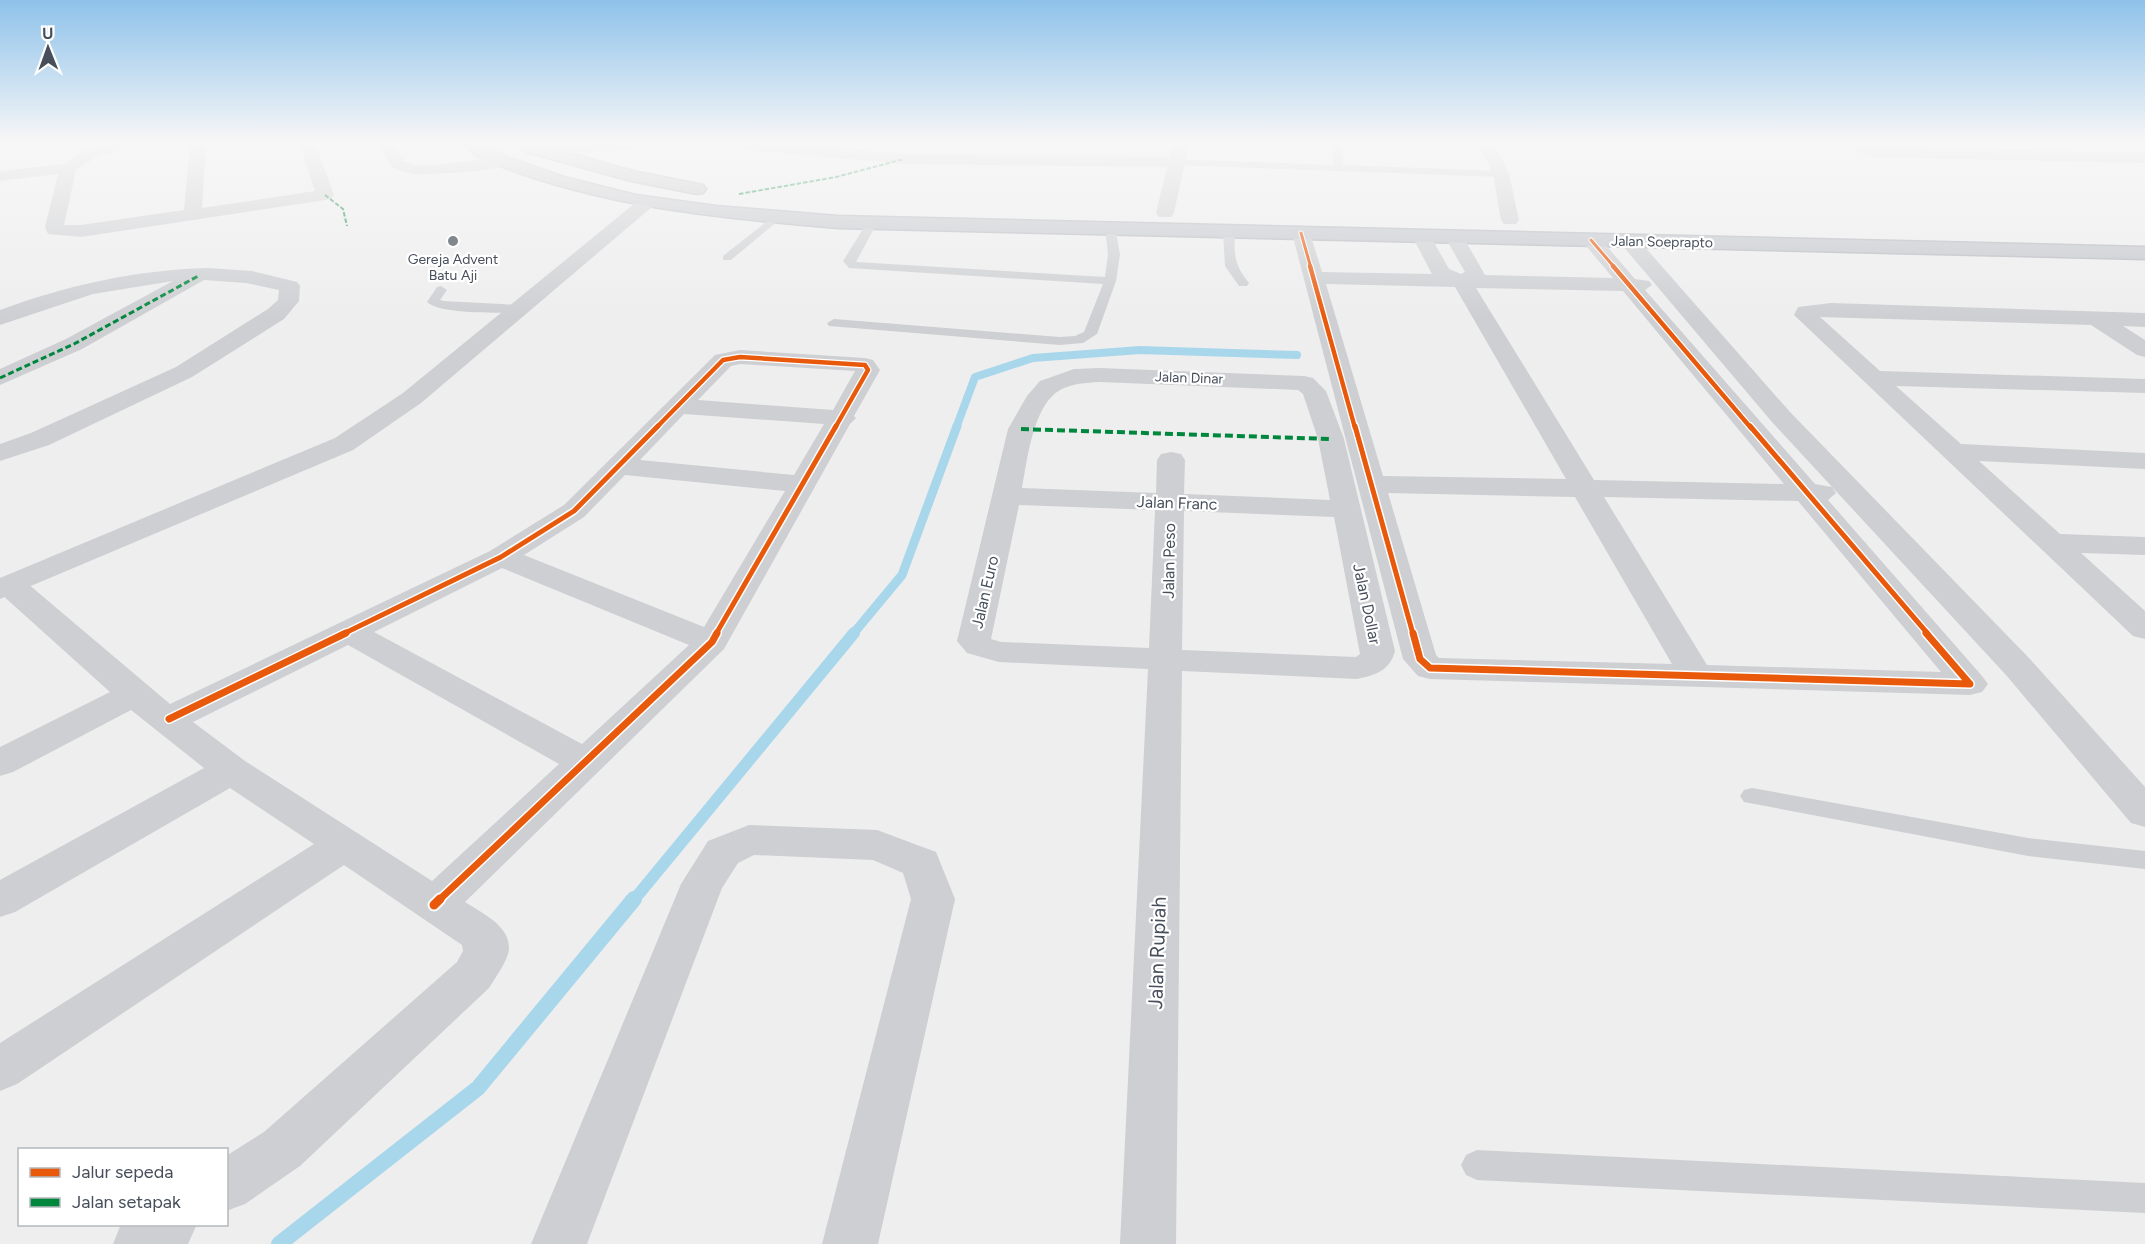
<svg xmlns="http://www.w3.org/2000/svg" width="2145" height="1244" font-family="Figtree,sans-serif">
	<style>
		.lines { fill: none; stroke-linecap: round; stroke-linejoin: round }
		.stream-far3 { stroke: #a8d7ec; stroke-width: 8 }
		.stream-far2 { stroke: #a8d7ec; stroke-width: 9 }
		.stream-far1 { stroke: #a8d7ec; stroke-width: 12 }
		.stream { stroke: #a8d7ec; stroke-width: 16 }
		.trunk-casing { stroke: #b3b7be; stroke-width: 3 }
		.service { fill: #cdcfd2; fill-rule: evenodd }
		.minor { fill: #cdcfd2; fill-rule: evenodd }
		.tertiary { fill: #cdcfd2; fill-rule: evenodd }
		.trunk { fill: #c2c5ca; fill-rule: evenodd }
		.quiet-far2 { stroke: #00873e; stroke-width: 2; stroke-dasharray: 4.5 2; stroke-linecap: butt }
		.quiet-far1 { stroke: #00873e; stroke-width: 3; stroke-dasharray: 6 3; stroke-linecap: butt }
		.quiet { stroke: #00873e; stroke-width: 4; stroke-dasharray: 8 4; stroke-linecap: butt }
		.cycleway-far4-casing { stroke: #fff; stroke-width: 5 }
		.cycleway-far3-casing { stroke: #fff; stroke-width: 7 }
		.cycleway-far2-casing { stroke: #fff; stroke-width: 8 }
		.cycleway-far1-casing { stroke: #fff; stroke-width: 10 }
		.cycleway-casing { stroke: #fff; stroke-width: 13 }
		.cycleway-far4 { stroke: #e8590c; stroke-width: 3 }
		.cycleway-far3 { stroke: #e8590c; stroke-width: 4.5 }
		.cycleway-far2 { stroke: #e8590c; stroke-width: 5 }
		.cycleway-far1 { stroke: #e8590c; stroke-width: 7 }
		.cycleway { stroke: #e8590c; stroke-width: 9 }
		.poi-dot { fill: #81878e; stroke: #fff; stroke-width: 2 }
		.labels { text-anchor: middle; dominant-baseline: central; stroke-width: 4.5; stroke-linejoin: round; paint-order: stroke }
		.far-street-label { font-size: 14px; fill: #464f5b; stroke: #fff }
		.far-poi-label { font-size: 14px; fill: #464f5b; stroke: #fff }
		.street-label { font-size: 16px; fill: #464f5b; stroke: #fff }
		.near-street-label { font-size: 20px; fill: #464f5b; stroke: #fff }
	</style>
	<rect width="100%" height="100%" fill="#efeeee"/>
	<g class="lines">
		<path class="stream-far3" d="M956 428 975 377 1033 358 1140 350 1297 355"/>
		<path class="stream-far2" d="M853 634 902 575 957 426"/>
		<path class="stream-far1" d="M633 901 854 633"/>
		<path class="stream" d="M279 1244 478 1088 634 899"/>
		<g class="trunk-casing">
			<path id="trunk" d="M463 143H481L505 156 564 177 636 195 716 206 838 216 2145 247V259L838 228C729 219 623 209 519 173 501 166 475 159 463 143Z
				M515 143H534L633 171 703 185 706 189 703 193 697 194 631 181 526 152Z"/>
		</g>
		<path class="service" d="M1332 143H1342L1343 165 1501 171 1506 174 1501 177 1177 165 1172 162 1177 159 1333 165Z
			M775 215 780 218 779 220 731 260H723V256Z
			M872 220 877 223 856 262 1105 277 1108 254 1105 229 1111 226 1115 227 1120 254 1116 281 1097 334 1083 343 1060 345 829 326 827 323 834 319 1060 337 1075 336 1084 332 1103 284 849 268 843 261 868 221Z
			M1229 229 1235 232C1234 256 1234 264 1249 283L1247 286H1239L1225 266 1223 232Z
			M441 286 447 290 440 300 444 301 519 305 525 309 519 313C498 312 441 315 427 302L437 287Z
			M1752 788 2028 838 2145 851V869L2028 856 1744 802 1740 796 1744 790Z
			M1477 1150 2145 1183V1213L1477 1180 1466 1175 1461 1165 1466 1155Z"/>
		<path class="minor" d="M110 143H135L132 146 96 157 76 170 64 225H81L184 210 190 143H206L202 208 315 191 299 143H315L334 195 331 199 325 200 81 237 48 234 45 227 58 174 0 181V171L64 164 84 151Z
			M378 143H394C397 148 399 156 403 160 421 177 503 148 514 162 506 171 431 175 415 174 407 173 400 171 392 167Z
			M560 143H678L670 148 532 154 524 149 532 144Z
			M717 143H778L904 154 1170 157 1173 143H1189L1174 213 1171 217H1159L1156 213 1167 167 904 164 725 148Z
			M1478 143H1494L1509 174 1519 220 1516 224H1504L1501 220 1493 174Z
			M1846 143H1865L1874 147 2145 153V163L1874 157 1859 153Z
			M1301 227 1308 229 1310 233 1322 272 1432 274 1412 236 1414 232H1428L1449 269 1461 274 1465 272 1445 237 1447 233H1461L1485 275 1613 278 1581 240 1584 236H1598L1635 279 1649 281 1652 285 1645 290 1815 484 1832 487 1836 493 1828 500 1982 676 1988 684 1982 692 1970 695 1430 679 1418 676 1403 659 1292 233 1294 229ZM1326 284 1455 287 1566 479 1383 476ZM1476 288 1623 291 1784 484 1594 480ZM1388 493 1575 497 1672 664 1439 658 1436 655ZM1604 497 1798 501 1941 672 1707 665Z
			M208 268 252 271 297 282 300 286 299 301 284 319 192 377 49 445 0 461V444L31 433 176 367 268 309 278 300 279 290 246 283 204 280 82 349 0 385V369L66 339 173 281 93 294 0 325V310C68 285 136 270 208 268Z
			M1831 303 2145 313V327L2123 326 2145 340V357L2137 355 2091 325 1820 317 1880 371 2145 379V393L1896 386 1961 444 2145 453V469L1979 461 2060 534 2145 537V555L2081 553 2145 611V639L2133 636 1794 315 1798 307Z
			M740 350 865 358 873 360 880 370 854 416 856 418 850 424 724 649 465 902C482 913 515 928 508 954 504 966 495 978 489 988L300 1166 245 1204 226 1211V1156L264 1132 457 962 463 951 462 945 344 865 17 1084 0 1091V1043L314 844 230 788 15 912 0 917V880L204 768 131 710 13 772 0 776V747L110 692 0 593V578L10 576 21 578 170 704 490 551 564 505 715 355ZM740 364 855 371 833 410 698 400 731 366ZM684 414 824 424 794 475 640 460ZM625 475 785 491 704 627 524 555 584 517ZM502 568 689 645 582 744 374 632ZM348 645 559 764 432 881 245 761 193 722Z
			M1100 368 1304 376 1313 378 1326 391 1344 439 1395 651C1390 671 1375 675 1357 679L1182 671 1176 1244H1120L1148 669 999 662 967 653 957 641 1008 429 1027 396 1040 381 1074 369ZM1100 382 1298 390 1303 394 1318 439 1330 500 1184 494 1185 460 1181 454 1171 452 1161 454 1157 460 1156 493 1022 488C1027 461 1033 405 1060 390 1073 383 1085 383 1100 382ZM1019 505 1155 510 1149 648 1001 642 991 639ZM1184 511 1334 517 1360 654 1356 657 1182 650Z
			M749 825 877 830 936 852 955 899 878 1244H822L911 899 903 873 873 860 754 855 738 863 722 888 587 1244H531L681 884 708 841Z
			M121 1224H197L188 1244H113Z"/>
		<path class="tertiary" d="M646 198 652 199 655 203 652 207 421 403 353 450 0 599V578L335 438 403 393 640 199Z
			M1629 235 1636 237 1790 412 2030 659 2145 787V827L2131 823 2006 675 1772 422 1622 245 1619 241 1622 237Z"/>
		<use href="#trunk" class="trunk"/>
		<path class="quiet-far2" d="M739 194 836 177 904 159
			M325 195 343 209 347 226"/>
		<path class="quiet-far1" d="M0 378 74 344 200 275"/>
		<path class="quiet" d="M1021 429 1331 439"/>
		<g class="cycleway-far4-casing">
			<path id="cycleway-far4" d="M1301 233 1311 268
				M1591 240 1615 268"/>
		</g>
		<g class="cycleway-far3-casing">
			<path id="cycleway-far3" d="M1310 266 1355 428
				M1613 266 1751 428
				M656 428 723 360 740 357 865 365 868 370 835 428"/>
		</g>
		<g class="cycleway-far2-casing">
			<path id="cycleway-far2" d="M1355 426 1413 634
				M1750 426 1928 634
				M343 634 501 557 574 511 658 426
				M716 634 836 426"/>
		</g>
		<g class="cycleway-far1-casing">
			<path id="cycleway-far1" d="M1413 633 1420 659 1430 668 1970 684 1926 633
				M169 719 346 633
				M438 901 712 642 717 633"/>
		</g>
		<g class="cycleway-casing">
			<path id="cycleway" d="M434 905 440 899"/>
		</g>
		<use href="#cycleway-far4" class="cycleway-far4"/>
		<use href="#cycleway-far3" class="cycleway-far3"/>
		<use href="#cycleway-far2" class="cycleway-far2"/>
		<use href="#cycleway-far1" class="cycleway-far1"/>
		<use href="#cycleway" class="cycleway"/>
	</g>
	<linearGradient id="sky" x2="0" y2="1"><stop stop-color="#8ec2ea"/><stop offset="0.45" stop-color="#f8f7f7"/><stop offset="1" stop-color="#f8f7f7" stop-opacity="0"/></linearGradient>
	<rect width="2145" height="317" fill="url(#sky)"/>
	<circle class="poi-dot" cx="453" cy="241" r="6"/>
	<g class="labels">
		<g class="far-street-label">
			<text transform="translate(1662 242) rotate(1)">Jalan Soeprapto</text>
			<text transform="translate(1189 378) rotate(2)">Jalan Dinar</text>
		</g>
		<g class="far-poi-label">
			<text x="453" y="259">Gereja Advent<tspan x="453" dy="16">Batu Aji</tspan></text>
		</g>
		<g class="street-label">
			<text transform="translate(1177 503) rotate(2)">Jalan Franc</text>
			<text transform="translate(1169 561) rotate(-89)">Jalan Peso</text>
			<text transform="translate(985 592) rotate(-77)">Jalan Euro</text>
			<text transform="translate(1367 604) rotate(78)">Jalan Dollar</text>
		</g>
		<g class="near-street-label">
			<text transform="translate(1157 953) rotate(-88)">Jalan Rupiah</text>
		</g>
	</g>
	<rect x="18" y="1148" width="210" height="78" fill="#ffffff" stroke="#b5b9bd" stroke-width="1.5"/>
	<rect x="30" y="1168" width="30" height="9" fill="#e8590c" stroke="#b5b9bd" stroke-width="1.5"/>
	<text x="72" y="1178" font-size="18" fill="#464f5b">Jalur sepeda</text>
	<rect x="30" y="1198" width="30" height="9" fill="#00873e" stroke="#b5b9bd" stroke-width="1.5"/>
	<text x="72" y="1208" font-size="18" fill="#464f5b">Jalan setapak</text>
	<g transform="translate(48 48) rotate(359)" stroke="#ffffff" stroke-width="4.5" paint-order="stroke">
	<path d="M0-4.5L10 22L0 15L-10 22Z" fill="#464f5b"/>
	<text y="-9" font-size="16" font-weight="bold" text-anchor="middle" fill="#464f5b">U</text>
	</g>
</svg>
